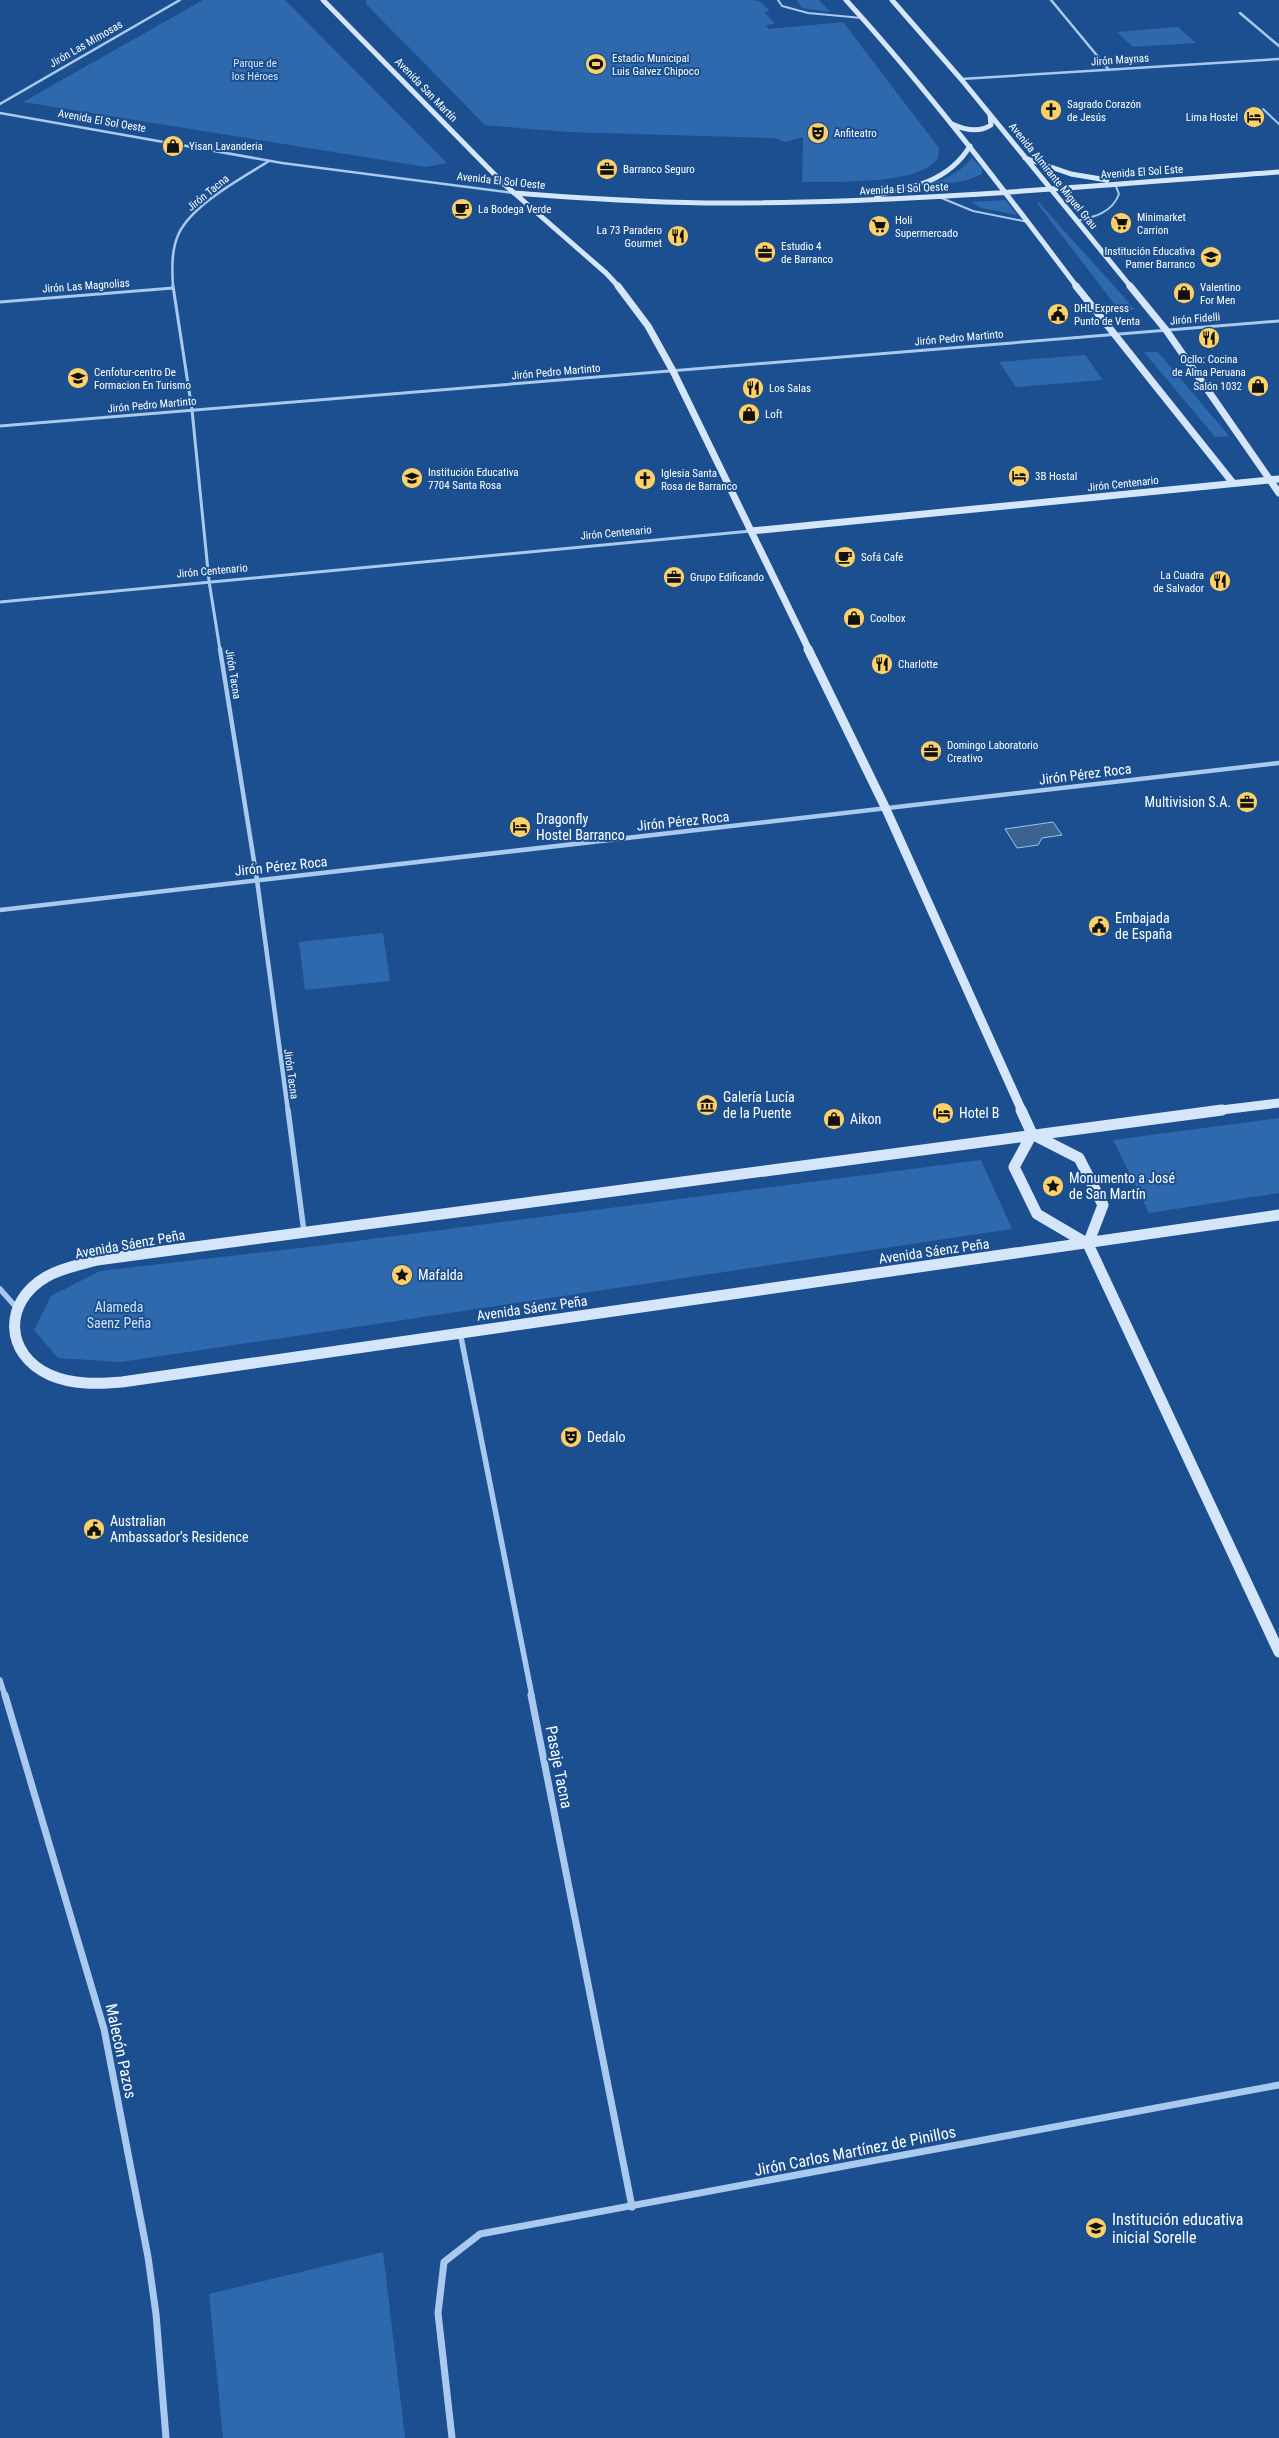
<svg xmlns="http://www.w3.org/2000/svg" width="1279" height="2438" font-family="'Roboto Condensed',sans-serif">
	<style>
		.green { fill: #2e69ad }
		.water { fill: #3c6290; stroke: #9cc4f0 }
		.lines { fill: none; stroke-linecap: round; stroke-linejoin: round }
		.lane { stroke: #a9c9ee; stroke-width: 2 }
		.street-far4 { stroke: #a9c9ee; stroke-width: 2.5 }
		.street-far3 { stroke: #a9c9ee; stroke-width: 3 }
		.street-far2 { stroke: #a9c9ee; stroke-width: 4.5 }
		.street-far1 { stroke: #a9c9ee; stroke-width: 5.5 }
		.street { stroke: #a9c9ee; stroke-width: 7 }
		.secondary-far3 { stroke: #d6e6fa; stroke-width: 5 }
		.secondary-far2 { stroke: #d6e6fa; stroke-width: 7 }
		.secondary-far1 { stroke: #d6e6fa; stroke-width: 9 }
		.secondary { stroke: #d6e6fa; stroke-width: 11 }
		.labels { text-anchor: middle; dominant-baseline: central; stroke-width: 4; stroke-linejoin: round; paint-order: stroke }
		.far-street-label { font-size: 11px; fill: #fff; stroke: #1b4f8f }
		.far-poi-label { font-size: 11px; fill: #fff; stroke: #1b4f8f; text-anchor: start }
		.far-park-label { font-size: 11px; fill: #cfe3fa; stroke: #1b4f8f }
		.street-label { font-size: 14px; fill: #fff; stroke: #1b4f8f }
		.poi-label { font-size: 14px; fill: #fff; stroke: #1b4f8f; text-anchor: start }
		.park-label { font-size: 14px; fill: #cfe3fa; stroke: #1b4f8f }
		.near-street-label { font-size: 16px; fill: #fff; stroke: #1b4f8f }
		.near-poi-label { font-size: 16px; fill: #fff; stroke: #1b4f8f; text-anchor: start }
	</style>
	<rect width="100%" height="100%" fill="#1b4f8f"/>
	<path class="green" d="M203 0H285L447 163 426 167 23 102Z
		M366 0H751L759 1 770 11 764 12 775 24 765 25 769 29 843 22 939 148 938 158C922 186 831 181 802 182L803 137 786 142 775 138 567 132 485 125 366 4Z
		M797 0H819L830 12 802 8Z
		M1178 27 1196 43 1133 47 1117 32Z
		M972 158 982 168V174C964 183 946 184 926 185 944 180 960 173 972 158Z
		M1006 200 1017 215 981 208 971 202Z
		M1039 202C1070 239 1103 272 1134 309L1122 314 1037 203Z
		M1144 352H1158L1229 436 1215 437Z
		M1085 355 1103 380 1016 387 999 362Z
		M383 933 390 981 305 990 299 942Z
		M1279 1118V1193L1149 1213 1113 1140Z
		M981 1160 1012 1229 121 1362 58 1358 34 1330 51 1296 100 1271 317 1246Z
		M383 2252 405 2438H223L209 2294Z"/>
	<path class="water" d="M1053 822 1062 835 1042 838 1038 845 1017 848 1005 829Z"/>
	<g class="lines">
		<path class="lane" d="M778 0 782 6 808 13 862 18
			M1263 109 1279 124
			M939 197 973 211 1028 222
			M1076 221C1094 217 1112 213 1119 194L1115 184"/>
		<path class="street-far4" d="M1051 0 1109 70
			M1240 13 1279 46
			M961 79 1279 59
			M0 104 180 0
			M0 113 282 163 514 193
			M173 287C172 269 171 250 179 233 193 204 242 178 269 161"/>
		<path class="street-far3" d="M173 286 192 410 209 581 220 650
			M0 302 173 288
			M0 426 1279 321
			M0 602 751 531"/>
		<path class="street-far2" d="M220 649 257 880 288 1111
			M0 910 1279 763"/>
		<path class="street-far1" d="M288 1110 304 1232
			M0 1289 16 1307
			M460 1332 532 1696
			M0 1680 5 1696"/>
		<path class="street" d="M5 1695 104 2029 148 2257 156 2314 166 2438
			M531 1695 632 2207
			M452 2438 438 2313 444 2262 480 2234 1279 2085"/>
		<path class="secondary-far3" d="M323 0 504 184 606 273 619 287
			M846 0C929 91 1003 189 1077 287
			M892 0 961 79 1131 287
			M952 124C965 130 979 133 991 125L990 115
			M1025 158 1071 174 1107 180
			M514 193C578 198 642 202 706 203 898 204 1088 186 1279 172
			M876 195C913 188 949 181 970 146"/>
		<path class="secondary-far2" d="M618 286 648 326 673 371 809 650
			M1076 286 1233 483
			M1130 286 1166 330 1279 493
			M751 531 1279 479"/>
		<path class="secondary-far1" d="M808 649 886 809 1022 1111
			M1213 1111 1279 1103"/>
		<path class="secondary" d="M1021 1110 1032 1134 1079 1158 1103 1205 1088 1244
			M1222 1110 97 1260C80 1265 61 1268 46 1277 3 1302 4 1354 50 1375 73 1385 98 1384 122 1382L1279 1215
			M1032 1134 1014 1167 1037 1214 1088 1244 1279 1652"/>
	</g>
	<defs>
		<g id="stadium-disc" transform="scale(1.125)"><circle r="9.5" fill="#ffd166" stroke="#1b4f8f"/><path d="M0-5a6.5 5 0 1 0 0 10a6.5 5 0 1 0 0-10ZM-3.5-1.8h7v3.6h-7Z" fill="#111"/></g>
		<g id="church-disc" transform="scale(1.125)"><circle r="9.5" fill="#ffd166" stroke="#1b4f8f"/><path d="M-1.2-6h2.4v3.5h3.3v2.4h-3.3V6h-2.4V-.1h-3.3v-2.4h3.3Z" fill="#111"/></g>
		<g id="hotel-disc" transform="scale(1.125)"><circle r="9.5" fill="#ffd166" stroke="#1b4f8f"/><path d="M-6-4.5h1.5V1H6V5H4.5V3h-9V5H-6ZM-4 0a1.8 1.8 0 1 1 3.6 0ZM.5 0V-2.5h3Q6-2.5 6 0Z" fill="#111"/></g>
		<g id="theatre-disc" transform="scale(1.125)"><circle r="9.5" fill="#ffd166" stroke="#1b4f8f"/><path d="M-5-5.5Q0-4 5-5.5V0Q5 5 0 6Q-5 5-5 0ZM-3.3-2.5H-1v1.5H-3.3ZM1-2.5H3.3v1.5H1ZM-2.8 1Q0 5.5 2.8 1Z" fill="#111"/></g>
		<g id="shop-disc" transform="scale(1.125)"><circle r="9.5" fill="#ffd166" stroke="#1b4f8f"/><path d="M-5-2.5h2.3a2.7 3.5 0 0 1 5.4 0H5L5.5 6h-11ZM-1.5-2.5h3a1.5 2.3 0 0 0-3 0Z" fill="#111"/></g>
		<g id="office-disc" transform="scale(1.125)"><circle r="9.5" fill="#ffd166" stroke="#1b4f8f"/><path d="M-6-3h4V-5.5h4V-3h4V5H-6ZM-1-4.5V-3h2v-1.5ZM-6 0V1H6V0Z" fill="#111"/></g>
		<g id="cafe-disc" transform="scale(1.125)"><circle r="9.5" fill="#ffd166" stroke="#1b4f8f"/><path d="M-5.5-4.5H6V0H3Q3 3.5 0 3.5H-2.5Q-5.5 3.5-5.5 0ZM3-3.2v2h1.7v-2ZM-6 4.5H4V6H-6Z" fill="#111"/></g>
		<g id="supermarket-disc" transform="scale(1.125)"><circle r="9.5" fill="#ffd166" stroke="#1b4f8f"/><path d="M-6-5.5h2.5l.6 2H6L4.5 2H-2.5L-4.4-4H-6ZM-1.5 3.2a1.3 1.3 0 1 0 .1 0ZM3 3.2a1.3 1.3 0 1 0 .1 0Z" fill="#111"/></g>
		<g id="restaurant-disc" transform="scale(1.125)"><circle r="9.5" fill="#ffd166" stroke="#1b4f8f"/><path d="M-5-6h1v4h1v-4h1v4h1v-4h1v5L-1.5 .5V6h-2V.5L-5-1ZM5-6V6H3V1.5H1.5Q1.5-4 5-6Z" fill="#111"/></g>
		<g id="school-disc" transform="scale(1.125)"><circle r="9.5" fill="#ffd166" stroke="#1b4f8f"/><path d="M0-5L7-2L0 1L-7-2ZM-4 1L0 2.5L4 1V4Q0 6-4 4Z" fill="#111"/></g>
		<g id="civic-disc" transform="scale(1.125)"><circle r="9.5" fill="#ffd166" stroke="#1b4f8f"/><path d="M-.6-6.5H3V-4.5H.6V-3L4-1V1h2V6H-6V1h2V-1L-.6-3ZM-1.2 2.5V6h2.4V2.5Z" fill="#111"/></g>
		<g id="museum-disc" transform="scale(1.125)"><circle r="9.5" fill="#ffd166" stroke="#1b4f8f"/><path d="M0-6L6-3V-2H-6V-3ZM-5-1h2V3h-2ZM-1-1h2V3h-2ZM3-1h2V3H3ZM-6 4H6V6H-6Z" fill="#111"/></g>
		<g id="sight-disc" transform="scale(1.125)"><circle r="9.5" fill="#ffd166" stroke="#1b4f8f"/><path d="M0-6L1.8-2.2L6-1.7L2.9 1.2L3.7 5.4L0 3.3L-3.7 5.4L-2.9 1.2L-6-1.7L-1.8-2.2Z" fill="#111"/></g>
	</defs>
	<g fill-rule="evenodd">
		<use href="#stadium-disc" x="596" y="64"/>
		<use href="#church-disc" x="1051" y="110"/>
		<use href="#hotel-disc" x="1254" y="117"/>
		<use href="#theatre-disc" x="818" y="133"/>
		<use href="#shop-disc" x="173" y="146"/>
		<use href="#office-disc" x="607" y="169"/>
		<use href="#cafe-disc" x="462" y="209"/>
		<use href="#supermarket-disc" x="1121" y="223"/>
		<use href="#supermarket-disc" x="879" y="226"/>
		<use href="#restaurant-disc" x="678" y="236"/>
		<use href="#office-disc" x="765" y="252"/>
		<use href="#school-disc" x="1211" y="257"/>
		<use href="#shop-disc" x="1184" y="293"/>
		<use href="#civic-disc" x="1058" y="314"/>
		<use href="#restaurant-disc" x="1209" y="338"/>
		<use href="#school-disc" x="78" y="378"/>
		<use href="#shop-disc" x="1258" y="386"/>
		<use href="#restaurant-disc" x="753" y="388"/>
		<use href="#shop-disc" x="749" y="414"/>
		<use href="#hotel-disc" x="1019" y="476"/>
		<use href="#school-disc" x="412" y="478"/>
		<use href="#church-disc" x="645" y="479"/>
		<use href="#cafe-disc" x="845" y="557"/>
		<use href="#office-disc" x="674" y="577"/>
		<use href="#restaurant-disc" x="1220" y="581"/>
		<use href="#shop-disc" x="854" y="618"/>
		<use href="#restaurant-disc" x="882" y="664"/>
		<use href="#office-disc" x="931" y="751"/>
		<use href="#office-disc" x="1247" y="802"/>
		<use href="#hotel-disc" x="520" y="827"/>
		<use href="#civic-disc" x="1099" y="926"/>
		<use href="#museum-disc" x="707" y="1105"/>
		<use href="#hotel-disc" x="943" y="1113"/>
		<use href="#shop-disc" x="834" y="1119"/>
		<use href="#sight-disc" x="1053" y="1186"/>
		<use href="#sight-disc" x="402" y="1275"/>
		<use href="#theatre-disc" x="571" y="1437"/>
		<use href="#civic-disc" x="94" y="1529"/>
		<use href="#school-disc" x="1096" y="2228"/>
	</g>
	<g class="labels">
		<g class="far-street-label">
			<text transform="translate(86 44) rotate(-30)">Jirón Las Mimosas</text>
			<text transform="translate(1120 60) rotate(-4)">Jirón Maynas</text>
			<text transform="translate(426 90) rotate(46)">Avenida San Martín</text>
			<text transform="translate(102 121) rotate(10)">Avenida El Sol Oeste</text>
			<text transform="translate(1142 172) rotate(-4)">Avenida El Sol Este</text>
			<text transform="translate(1053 176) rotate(51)">Avenida Almirante Miguel Grau</text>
			<text transform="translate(501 181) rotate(6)">Avenida El Sol Oeste</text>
			<text transform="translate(904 189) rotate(-3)">Avenida El Sol Oeste</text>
			<text transform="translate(208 193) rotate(-39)">Jirón Tacna</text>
			<text transform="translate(86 286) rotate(-4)">Jirón Las Magnolias</text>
			<text transform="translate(1195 319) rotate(-5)">Jirón Fidelli</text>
			<text transform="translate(959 338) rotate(-5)">Jirón Pedro Martinto</text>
			<text transform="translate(556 372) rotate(-5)">Jirón Pedro Martinto</text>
			<text transform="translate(152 405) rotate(-5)">Jirón Pedro Martinto</text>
			<text transform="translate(1123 484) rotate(-6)">Jirón Centenario</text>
			<text transform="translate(616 533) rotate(-5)">Jirón Centenario</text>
			<text transform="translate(212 571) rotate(-5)">Jirón Centenario</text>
			<text transform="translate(233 674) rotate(81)">Jirón Tacna</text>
			<text transform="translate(291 1074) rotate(82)">Jirón Tacna</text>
		</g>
		<g class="far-poi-label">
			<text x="612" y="58">Estadio Municipal<tspan x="612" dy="13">Luis Galvez Chipoco</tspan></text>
			<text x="1067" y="104">Sagrado Corazón<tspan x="1067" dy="13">de Jesús</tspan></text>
			<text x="1238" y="117" text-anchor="end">Lima Hostel</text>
			<text x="834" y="133">Anfiteatro</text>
			<text x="189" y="146">Yisan Lavanderia</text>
			<text x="623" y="169">Barranco Seguro</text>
			<text x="478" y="209">La Bodega Verde</text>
			<text x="1137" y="217">Minimarket<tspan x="1137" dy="13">Carrion</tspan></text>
			<text x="895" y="220">Holi<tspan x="895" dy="13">Supermercado</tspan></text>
			<text x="662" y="230" text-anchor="end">La 73 Paradero<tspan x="662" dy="13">Gourmet</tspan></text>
			<text x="781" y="246">Estudio 4<tspan x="781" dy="13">de Barranco</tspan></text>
			<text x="1195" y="251" text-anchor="end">Institución Educativa<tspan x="1195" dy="13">Pamer Barranco</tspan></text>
			<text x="1200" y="287">Valentino<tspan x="1200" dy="13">For Men</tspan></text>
			<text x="1074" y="308">DHL Express<tspan x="1074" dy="13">Punto de Venta</tspan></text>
			<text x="1209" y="359" text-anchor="middle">Ocllo: Cocina<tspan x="1209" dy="13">de Alma Peruana</tspan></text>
			<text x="94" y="372">Cenfotur-centro De<tspan x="94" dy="13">Formacion En Turismo</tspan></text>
			<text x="1242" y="386" text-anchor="end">Salón 1032</text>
			<text x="769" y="388">Los Salas</text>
			<text x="765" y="414">Loft</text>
			<text x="428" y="472">Institución Educativa<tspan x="428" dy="13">7704 Santa Rosa</tspan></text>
			<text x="661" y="473">Iglesia Santa<tspan x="661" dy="13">Rosa de Barranco</tspan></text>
			<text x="1035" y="476">3B Hostal</text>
			<text x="861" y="557">Sofá Café</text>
			<text x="1204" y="575" text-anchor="end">La Cuadra<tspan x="1204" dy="13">de Salvador</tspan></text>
			<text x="690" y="577">Grupo Edificando</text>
			<text x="870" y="618">Coolbox</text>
			<text x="898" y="664">Charlotte</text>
			<text x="947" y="745">Domingo Laboratorio<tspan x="947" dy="13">Creativo</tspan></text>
		</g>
		<g class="far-park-label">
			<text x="255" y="63">Parque de<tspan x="255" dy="13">los Héroes</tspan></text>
		</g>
		<g class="street-label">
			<text transform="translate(1085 774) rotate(-7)">Jirón Pérez Roca</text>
			<text transform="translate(683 821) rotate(-6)">Jirón Pérez Roca</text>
			<text transform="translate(281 866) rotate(-6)">Jirón Pérez Roca</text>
			<text transform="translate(130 1244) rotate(-10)">Avenida Sáenz Peña</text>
			<text transform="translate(934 1251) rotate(-8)">Avenida Sáenz Peña</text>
			<text transform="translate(532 1308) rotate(-8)">Avenida Sáenz Peña</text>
		</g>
		<g class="poi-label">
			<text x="1231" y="802" text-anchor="end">Multivision S.A.</text>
			<text x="536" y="819">Dragonfly<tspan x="536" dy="16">Hostel Barranco</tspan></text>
			<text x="1115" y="918">Embajada<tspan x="1115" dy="16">de España</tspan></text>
			<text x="723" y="1097">Galería Lucía<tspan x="723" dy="16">de la Puente</tspan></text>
			<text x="959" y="1113">Hotel B</text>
			<text x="850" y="1119">Aikon</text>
			<text x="1069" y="1178">Monumento a José<tspan x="1069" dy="16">de San Martín</tspan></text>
			<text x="418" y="1275">Mafalda</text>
			<text x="587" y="1437">Dedalo</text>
			<text x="110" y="1521">Australian<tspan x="110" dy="16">Ambassador’s Residence</tspan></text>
		</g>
		<g class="park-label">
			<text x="119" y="1307">Alameda<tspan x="119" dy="16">Saenz Peña</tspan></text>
		</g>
		<g class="near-street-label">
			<text transform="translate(559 1767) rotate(79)">Pasaje Tacna</text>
			<text transform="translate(121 2051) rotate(78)">Malecón Pazos</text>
			<text transform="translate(855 2151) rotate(-11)">Jirón Carlos Martínez de Pinillos</text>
		</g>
		<g class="near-poi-label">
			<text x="1112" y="2219">Institución educativa<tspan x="1112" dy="18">inicial Sorelle</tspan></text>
		</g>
	</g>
</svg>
